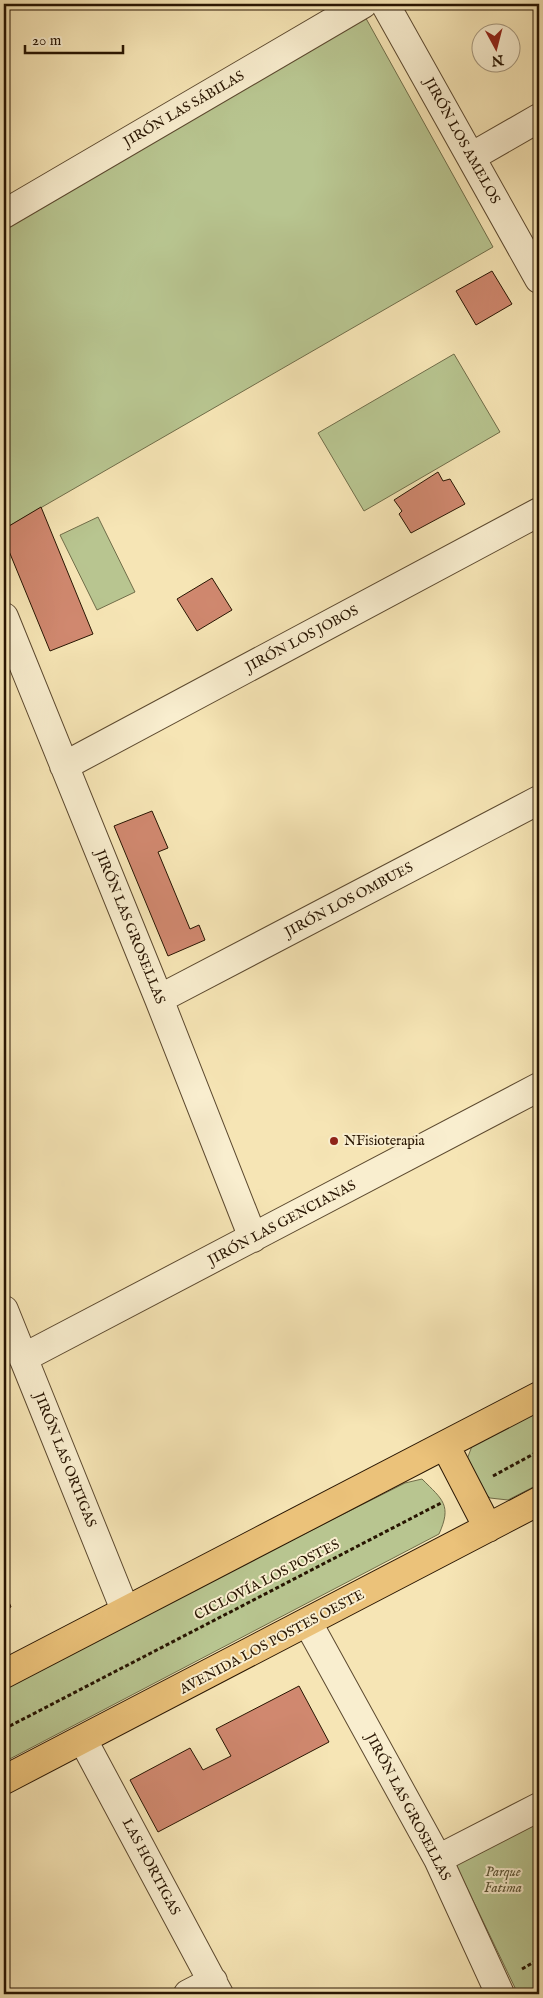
<svg xmlns="http://www.w3.org/2000/svg" width="543" height="1998" font-family="'IM FELL English',serif">
	<style>
		.green { fill: #b8c590; stroke: #706d49 }
		.building { fill: #d0886f; stroke: #281502 }
		.lines { fill: none; stroke-linecap: round; stroke-linejoin: round }
		.minor-casing { stroke: #5c492f; stroke-width: 30 }
		.major-casing { stroke: #281502; stroke-width: 30 }
		.path { stroke: #281502; stroke-width: 3; stroke-dasharray: 4 2.5; stroke-linecap: butt }
		.minor { stroke: #f9eecf; stroke-width: 28 }
		.major { stroke: #ebc27a; stroke-width: 28 }
		.poi-dot { fill: #8f2418; stroke: #f9eecf; stroke-width: 2 }
		.labels { text-anchor: middle; dominant-baseline: central; stroke-width: 4; stroke-linejoin: round; paint-order: stroke }
		.street-label { font-size: 14px; fill: #281502; stroke: #f9eecf }
		.poi-label { font-size: 14px; fill: #281502; stroke: #f9eecf; text-anchor: start }
		.park-label { font-size: 14px; font-style: italic; fill: #5a5334; stroke: #f9eecf }
	</style>
	<rect width="100%" height="100%" fill="#f6e5b5"/>
	<filter id="stains"><feTurbulence type="fractalNoise" baseFrequency=".004" numOctaves="4"/><feColorMatrix values="0 0 0 0 .2 0 0 0 0 .09 0 0 0 0 .02 0 0 0 .5 -.17"/></filter>
	<radialGradient id="worn" r=".72"><stop offset=".6" stop-color="#630" stop-opacity="0"/><stop offset="1" stop-color="#630" stop-opacity=".3"/></radialGradient>
	<path class="green" d="M363 13 493 247 4 529V224Z
		M454 354 500 432 364 511 318 433Z
		M98 517 135 592 97 610 60 535Z
		M539 1411V1484L508 1500 490 1498 471 1479 466 1462 472 1446Z
		M422 1479C443 1500 452 1505 439 1534L4 1762V1688L130 1622 405 1483Z
		M539 1822V1994H518L455 1863Z"/>
	<path class="building" d="M492 271 512 304 476 325 456 291Z
		M438 472 443 481 450 479 465 504 411 533 399 514 402 511 394 500Z
		M41 507 93 634 50 651 4 539V529Z
		M212 578 232 610 197 631 177 599Z
		M152 811 168 848 158 852 190 929 199 925 205 940 168 956 114 826Z
		M4 1590 11 1607 4 1610Z
		M299 1686 329 1742 158 1832 130 1780 190 1748 203 1770 231 1756 216 1729Z"/>
	<g class="lines">
		<g class="minor-casing">
			<path id="minor" d="M385 4 539 279
				M471 157 539 118
				M4 214 363 4
				M4 617 159 999 253 1238
				M64 766 539 512
				M159 999 539 800
				M4 1310 125 1610
				M23 1358 539 1087
				M308 1623 438 1859 500 1994
				M83 1740 219 1994
				M438 1859 539 1807
				M188 1994 213 1981"/>
		</g>
		<g class="major-casing">
			<path id="major" d="M445 1445 488 1528
				M4 1674 539 1396
				M4 1780 539 1501"/>
		</g>
		<path class="path" d="M493 1476 539 1451
			M4 1729 441 1503
			M522 1969 539 1959"/>
		<use href="#minor" class="minor"/>
		<use href="#major" class="major"/>
	</g>
	<circle class="poi-dot" cx="334" cy="1141" r="5"/>
	<g class="labels">
		<g class="street-label">
			<text transform="translate(184 109) rotate(-30)">JIRÓN LAS SÁBILAS</text>
			<text transform="translate(462 141) rotate(61)">JIRÓN LOS AMELOS</text>
			<text transform="translate(302 639) rotate(-28)">JIRÓN LOS JOBOS</text>
			<text transform="translate(349 900) rotate(-28)">JIRÓN LOS OMBUES</text>
			<text transform="translate(130 927) rotate(68)">JIRÓN LAS GROSELLAS</text>
			<text transform="translate(282 1223) rotate(-28)">JIRÓN LAS GENCIANAS</text>
			<text transform="translate(65 1460) rotate(68)">JIRÓN LAS ORTIGAS</text>
			<text transform="translate(267 1580) rotate(-27)">CICLOVÍA LOS POSTES</text>
			<text transform="translate(272 1642) rotate(-28)">AVENIDA LOS POSTES OESTE</text>
			<text transform="translate(408 1807) rotate(62)">JIRÓN LAS GROSELLAS</text>
			<text transform="translate(151 1867) rotate(62)">LAS HORTIGAS</text>
		</g>
		<g class="poi-label">
			<text x="344" y="1141">NFisioterapia</text>
		</g>
		<g class="park-label">
			<text x="503" y="1872">Parque<tspan x="503" dy="16">Fatima</tspan></text>
		</g>
	</g>
	<rect width="543" height="1998" fill="none" stroke="#f6e5b5" stroke-width="20"/>
	<rect x="5" y="5" width="533" height="1988" fill="none" stroke="#281502" stroke-width="2.5"/>
	<rect x="10" y="10" width="523" height="1978" fill="none" stroke="#281502"/>
	<g transform="translate(496 48) rotate(173)"><circle r="24" fill="#f9eecf" stroke="#a5977d"/>
	<path d="M0-4L9 19L0 12L-9 19Z" fill="#8f2418"/>
	<text y="-8" font-size="14" font-weight="bold" text-anchor="middle" fill="#281502">N</text>
	</g>
	<path d="M25 45v8h98v-8" fill="none" stroke="#281502" stroke-width="2.5"/>
	<text x="32" y="45" font-size="15" fill="#281502" stroke="#f9eecf" stroke-width="4" paint-order="stroke">20 m</text>
	<rect width="100%" height="100%" filter="url(#stains)"/>
	<rect width="100%" height="100%" fill="url(#worn)"/>
</svg>
